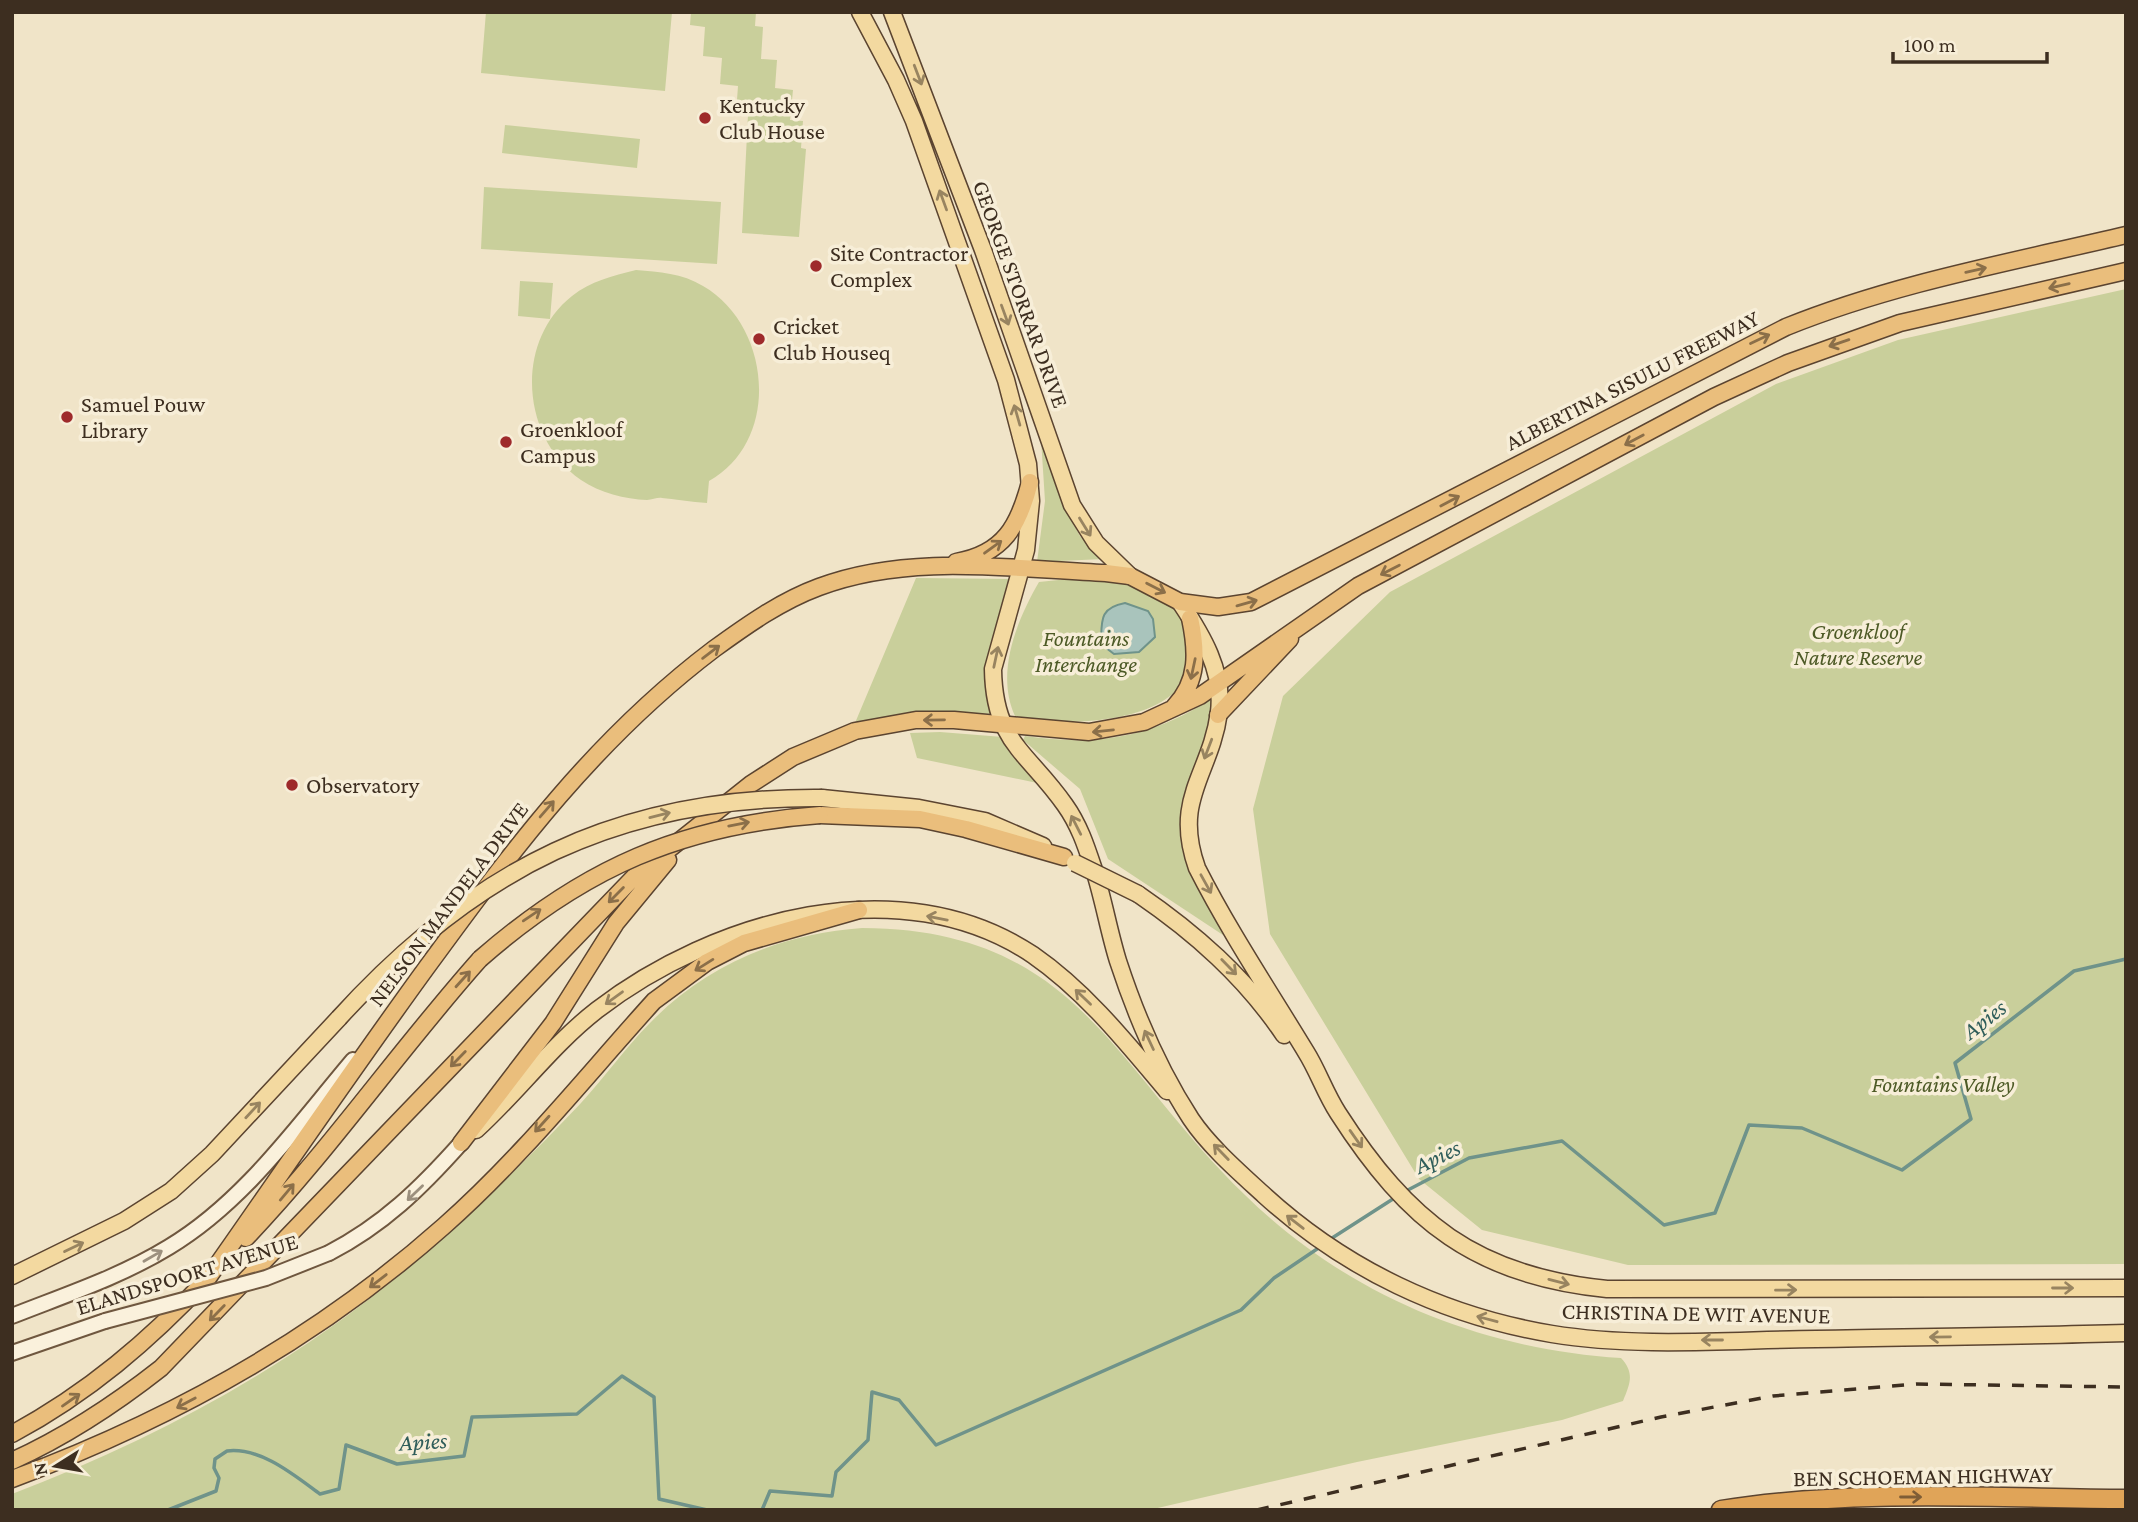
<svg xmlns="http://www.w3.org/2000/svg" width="2138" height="1522" font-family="'Crimson Pro',serif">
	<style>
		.green { fill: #c9cf9b }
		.water { fill: #a9c4bc; stroke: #6f938a; stroke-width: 2 }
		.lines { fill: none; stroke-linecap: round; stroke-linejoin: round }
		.stream { stroke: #6f938a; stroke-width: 3.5 }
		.secondary-casing { stroke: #6f573f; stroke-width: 18 }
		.primary-casing { stroke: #5b4430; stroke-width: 19 }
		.trunk-casing { stroke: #5b4430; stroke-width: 19 }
		.motorway-casing { stroke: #5b4430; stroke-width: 21 }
		.secondary { stroke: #faf1dc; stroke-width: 14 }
		.primary { stroke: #f3d9a0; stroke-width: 16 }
		.trunk { stroke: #eabe7c; stroke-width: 16 }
		.motorway { stroke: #e0a458; stroke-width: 18 }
		.rail { stroke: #3d2e20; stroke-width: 3.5; stroke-dasharray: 12 12; stroke-linecap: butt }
		.secondary-bridge-casing { stroke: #6f573f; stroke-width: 18; stroke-linecap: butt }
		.primary-bridge-casing { stroke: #5b4430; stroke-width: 19; stroke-linecap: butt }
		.trunk-bridge-casing { stroke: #5b4430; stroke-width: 19; stroke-linecap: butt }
		.secondary-bridge { stroke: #faf1dc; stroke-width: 14 }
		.primary-bridge { stroke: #f3d9a0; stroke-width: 16 }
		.trunk-bridge { stroke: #eabe7c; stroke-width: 16 }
		.oneway { stroke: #988460 }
		.oneway2 { stroke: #8b6f49 }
		.oneway3 { stroke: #9c907e }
		.oneway4 { stroke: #7e5d36 }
		.poi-dot { fill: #9e2a2b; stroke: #f7eed8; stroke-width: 2.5 }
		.labels { text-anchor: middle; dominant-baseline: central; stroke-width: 7; stroke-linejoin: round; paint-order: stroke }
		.poi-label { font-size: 23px; fill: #3d2e20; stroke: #f7eed8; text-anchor: start }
		.street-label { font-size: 23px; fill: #3d2e20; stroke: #f7eed8 }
		.park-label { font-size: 23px; font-style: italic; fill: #4d5a26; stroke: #f7eed8 }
		.water-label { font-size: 24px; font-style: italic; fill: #2f5d5a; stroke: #f7eed8 }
	</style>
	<rect width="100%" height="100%" fill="#f0e4c8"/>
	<path class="green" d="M486 12H672L665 91 481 73Z
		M691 12H756L755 26 763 27 761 59 777 60 775 88 793 90 790 120 803 121 801 148 806 149 799 237 742 233 748 115 736 114 738 86 720 84 722 58 703 56 705 27 690 25Z
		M505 125 640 139 637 168 502 153Z
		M484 187 721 202 717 264 481 249Z
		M636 270C659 272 682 273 703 286 771 325 782 440 709 481L707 503C692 502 673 499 662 498 658 497 652 500 647 500 625 499 600 493 581 480 522 439 513 343 572 296 591 281 612 276 636 270Z
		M520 281 553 283 550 319 518 316Z
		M2126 289V1264L1628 1265 1482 1230 1419 1179 1270 934 1253 809 1283 696 1390 592 1776 384 1898 340Z
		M1041 439 1066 510 1080 536 1104 559 1037 562 1045 501Z
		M916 578 1017 579 1006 608 995 714 909 712 855 723Z
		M1078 578 1115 581 1157 593 1188 621C1189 633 1193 647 1192 658 1186 726 1061 728 1015 716 995 673 1017 620 1039 582Z
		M1217 695C1212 743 1168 804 1185 850 1195 878 1214 905 1228 931L1223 935 1108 859 1080 789 1023 740 1025 736C1099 747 1155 737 1217 695Z
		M940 732 1003 737 1042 784 917 758 910 733Z
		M862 928C1078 929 1113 1068 1245 1195 1347 1295 1479 1349 1621 1358 1635 1373 1630 1384 1623 1401L1562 1420 1357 1462 1149 1510H12V1494C151 1441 282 1371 397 1277 462 1224 523 1164 581 1103 605 1077 625 1048 650 1023 707 964 781 934 862 928Z"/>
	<path class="water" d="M1125 603 1148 611 1153 619 1155 637 1139 652 1114 654 1101 644C1102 622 1098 608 1125 603Z"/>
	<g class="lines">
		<path class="stream" d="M1406 1191 1469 1158 1562 1141 1664 1225 1715 1213 1749 1125 1802 1128 1902 1170 1971 1119 1955 1063 2074 971 2126 959
			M1329 1240 1396 1197
			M168 1510 216 1491 219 1478 214 1468 215 1459 227 1451C261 1447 294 1475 320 1494L339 1489 346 1445 397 1464 464 1456 472 1417 577 1414 622 1376 654 1397 659 1499 707 1510
			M762 1510 770 1491 832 1496 836 1472 868 1440 872 1392 899 1400 936 1445 1241 1310 1274 1278 1320 1247"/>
		<g class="secondary-casing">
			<path id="secondary" d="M329 1253C383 1225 421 1188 461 1143
				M12 1316C65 1295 120 1277 169 1247 244 1202 297 1126 353 1060
				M12 1353 105 1321"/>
		</g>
		<g class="primary-casing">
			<path id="primary" d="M860 12 896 80 914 121 1006 380 1028 464 1031 501 1026 550 993 669C994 743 1028 752 1065 805 1080 826 1087 849 1095 873 1104 902 1109 932 1118 961 1136 1016 1159 1070 1191 1119 1209 1146 1239 1172 1264 1195 1345 1269 1444 1316 1552 1334 1638 1348 1730 1340 1816 1339 1919 1337 2023 1336 2126 1333
				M892 12 983 250 1072 505 1096 543 1130 576
				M1180 602C1202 635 1224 671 1219 712 1211 774 1172 798 1197 868 1229 931 1269 991 1306 1052 1318 1071 1325 1093 1338 1113 1408 1222 1476 1276 1607 1289L2126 1288
				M822 798 919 808 985 821 1043 846
				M1138 894C1195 933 1245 977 1284 1035
				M476 1130C518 1092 552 1045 597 1010 714 920 900 866 1033 955 1085 991 1126 1042 1167 1091
				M12 1276 124 1221 171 1191 212 1154 339 1018"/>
		</g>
		<g class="trunk-casing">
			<path id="trunk" d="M956 562C1004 554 1019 525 1030 482
				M1174 707C1199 681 1197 651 1190 618
				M1218 715 1290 639
				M820 815 920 819 966 829 1064 857
				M461 1143 553 1023 616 923 668 860
				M246 1238C330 1150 399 1050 480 959
				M12 1434C88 1393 149 1341 208 1278 281 1174 352 1070 427 967 514 848 595 739 714 649 747 625 781 601 819 587 909 553 1012 569 1106 573L1130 576 1180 602 1218 607 1251 602 1786 327C1895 283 2012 262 2126 235
				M12 1461C67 1436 114 1405 161 1368L634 877 751 784 793 757 855 731 916 720H954L1089 732 1144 722 1200 696 1358 586 1714 397 1788 363 1900 323 2126 271
				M12 1479C171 1420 317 1339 444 1226 521 1158 586 1076 654 1001L707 962 744 943 859 910"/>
		</g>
		<g class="motorway-casing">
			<path id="motorway" d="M1721 1510C1854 1489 1992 1498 2126 1499"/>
		</g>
		<use href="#secondary" class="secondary"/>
		<use href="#primary" class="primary"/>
		<use href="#trunk" class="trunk"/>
		<use href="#motorway" class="motorway"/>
		<path class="rail" d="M1257 1510 1661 1417 1773 1396 1916 1384 2126 1387"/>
		<g class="secondary-bridge-casing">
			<path id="secondary-bridge" d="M105 1321 266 1278 329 1253"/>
		</g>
		<g class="primary-bridge-casing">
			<path id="primary-bridge" d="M1075 863 1138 894
				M339 1018C474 869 618 796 822 798"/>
		</g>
		<g class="trunk-bridge-casing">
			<path id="trunk-bridge" d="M480 959C584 868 682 825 820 815"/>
		</g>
		<use href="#secondary-bridge" class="secondary-bridge"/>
		<use href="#primary-bridge" class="primary-bridge"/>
		<use href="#trunk-bridge" class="trunk-bridge"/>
	</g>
	<defs><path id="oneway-shaft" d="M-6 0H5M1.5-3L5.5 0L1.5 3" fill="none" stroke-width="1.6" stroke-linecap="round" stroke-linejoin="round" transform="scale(1.75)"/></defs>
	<g class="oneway">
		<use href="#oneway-shaft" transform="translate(918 75) rotate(69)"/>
		<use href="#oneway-shaft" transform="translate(943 200) rotate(-110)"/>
		<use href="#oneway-shaft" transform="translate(1005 315) rotate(70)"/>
		<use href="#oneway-shaft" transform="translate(1017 415) rotate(-106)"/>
		<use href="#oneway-shaft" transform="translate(1085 527) rotate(58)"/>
		<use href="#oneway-shaft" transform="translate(996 657) rotate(-78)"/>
		<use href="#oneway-shaft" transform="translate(1208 749) rotate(111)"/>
		<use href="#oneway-shaft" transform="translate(660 815) rotate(-14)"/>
		<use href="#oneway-shaft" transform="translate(1076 825) rotate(-117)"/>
		<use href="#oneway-shaft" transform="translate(1206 884) rotate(61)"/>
		<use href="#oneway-shaft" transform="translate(937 918) rotate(-169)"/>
		<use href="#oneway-shaft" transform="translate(1229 967) rotate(46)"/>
		<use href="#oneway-shaft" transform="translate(1083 997) rotate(-136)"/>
		<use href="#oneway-shaft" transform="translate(614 998) rotate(144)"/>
		<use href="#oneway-shaft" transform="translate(1149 1040) rotate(-115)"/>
		<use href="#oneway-shaft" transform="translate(253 1110) rotate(-47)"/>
		<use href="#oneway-shaft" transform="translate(1356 1139) rotate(55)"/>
		<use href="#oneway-shaft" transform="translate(1221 1152) rotate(-134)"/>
		<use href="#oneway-shaft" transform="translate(1295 1222) rotate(-142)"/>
		<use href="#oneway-shaft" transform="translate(74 1247) rotate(-26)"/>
		<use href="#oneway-shaft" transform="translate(1559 1282) rotate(14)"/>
		<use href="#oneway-shaft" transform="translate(2063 1288)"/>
		<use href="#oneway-shaft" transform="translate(1786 1290) rotate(-1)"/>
		<use href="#oneway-shaft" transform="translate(1487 1319) rotate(-165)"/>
		<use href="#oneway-shaft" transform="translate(1940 1337) rotate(179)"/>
		<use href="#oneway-shaft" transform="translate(1712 1340) rotate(-180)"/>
	</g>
	<g class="oneway2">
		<use href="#oneway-shaft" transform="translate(1976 270) rotate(-13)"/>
		<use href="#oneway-shaft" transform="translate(2059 286) rotate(167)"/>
		<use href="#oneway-shaft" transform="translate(1760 339) rotate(-25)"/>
		<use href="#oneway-shaft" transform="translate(1839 343) rotate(161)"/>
		<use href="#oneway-shaft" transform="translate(1634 440) rotate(152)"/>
		<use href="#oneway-shaft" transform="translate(1450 501) rotate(-28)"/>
		<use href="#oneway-shaft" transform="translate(993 547) rotate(-36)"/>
		<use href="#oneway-shaft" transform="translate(1390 570) rotate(153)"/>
		<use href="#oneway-shaft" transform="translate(1156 588) rotate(27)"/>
		<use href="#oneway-shaft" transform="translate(1247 603) rotate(-16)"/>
		<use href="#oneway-shaft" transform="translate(711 652) rotate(-37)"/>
		<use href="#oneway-shaft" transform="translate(1193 669) rotate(102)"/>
		<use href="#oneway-shaft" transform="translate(934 720) rotate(179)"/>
		<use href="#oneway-shaft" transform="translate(1103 731) rotate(174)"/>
		<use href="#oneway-shaft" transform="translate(547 809) rotate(-49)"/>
		<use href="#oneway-shaft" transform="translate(739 824) rotate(-11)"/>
		<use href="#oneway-shaft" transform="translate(616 895) rotate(135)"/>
		<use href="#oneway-shaft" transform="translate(532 915) rotate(-34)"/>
		<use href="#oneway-shaft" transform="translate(704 965) rotate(148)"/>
		<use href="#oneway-shaft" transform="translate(463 979) rotate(-48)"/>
		<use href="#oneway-shaft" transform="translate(458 1059) rotate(134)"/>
		<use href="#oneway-shaft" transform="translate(542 1124) rotate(132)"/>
		<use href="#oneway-shaft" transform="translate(287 1192) rotate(-50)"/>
		<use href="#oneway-shaft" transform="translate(378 1281) rotate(142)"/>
		<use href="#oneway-shaft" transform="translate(217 1313) rotate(134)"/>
		<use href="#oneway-shaft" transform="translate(71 1400) rotate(-35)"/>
		<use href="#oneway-shaft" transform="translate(186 1403) rotate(152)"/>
	</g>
	<g class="oneway3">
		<use href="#oneway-shaft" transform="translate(415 1193) rotate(136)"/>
		<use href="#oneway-shaft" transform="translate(153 1256) rotate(-30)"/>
	</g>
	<use class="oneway4" href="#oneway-shaft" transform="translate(1911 1497)"/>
	<g class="poi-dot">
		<circle cx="705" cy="118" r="7"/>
		<circle cx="816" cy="266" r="7"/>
		<circle cx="759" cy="339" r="7"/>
		<circle cx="67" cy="417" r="7"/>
		<circle cx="506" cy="442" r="7"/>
		<circle cx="292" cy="785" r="7"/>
	</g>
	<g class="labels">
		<g class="poi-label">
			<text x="719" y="105">Kentucky<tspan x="719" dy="26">Club House</tspan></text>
			<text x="830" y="253">Site Contractor<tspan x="830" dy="26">Complex</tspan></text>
			<text x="773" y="326">Cricket<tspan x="773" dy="26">Club Houseq</tspan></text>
			<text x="81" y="404">Samuel Pouw<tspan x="81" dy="26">Library</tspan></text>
			<text x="520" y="429">Groenkloof<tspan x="520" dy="26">Campus</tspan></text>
			<text x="306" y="785">Observatory</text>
		</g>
		<g class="street-label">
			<text transform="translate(1021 294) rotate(70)">GEORGE STORRAR DRIVE</text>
			<text transform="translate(1632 380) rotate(-27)">ALBERTINA SISULU FREEWAY</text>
			<text transform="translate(448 904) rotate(-53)">NELSON MANDELA DRIVE</text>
			<text transform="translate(187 1274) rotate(-17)">ELANDSPOORT AVENUE</text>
			<text transform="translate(1696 1313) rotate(1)">CHRISTINA DE WIT AVENUE</text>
			<text transform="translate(1923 1476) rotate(-1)">BEN SCHOEMAN HIGHWAY</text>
		</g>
		<g class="park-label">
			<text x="1858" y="631">Groenkloof<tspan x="1858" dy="26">Nature Reserve</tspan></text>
			<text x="1086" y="638">Fountains<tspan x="1086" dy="26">Interchange</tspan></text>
			<text x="1943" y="1084">Fountains Valley</text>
		</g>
		<g class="water-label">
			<text transform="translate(1984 1019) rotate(-38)">Apies</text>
			<text transform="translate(1437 1156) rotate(-26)">Apies</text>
			<text transform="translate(423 1441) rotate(-3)">Apies</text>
		</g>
	</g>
	<rect width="2138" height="1522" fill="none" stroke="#3d2e20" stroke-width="28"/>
	<g transform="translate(56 1466) rotate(259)" stroke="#f7eed8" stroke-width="5" paint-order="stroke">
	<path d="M0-5L12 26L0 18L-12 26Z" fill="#3d2e20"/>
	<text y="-10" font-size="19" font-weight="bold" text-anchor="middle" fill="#3d2e20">N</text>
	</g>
	<path d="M1893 52v10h154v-10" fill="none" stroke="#3d2e20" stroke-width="3.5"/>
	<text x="1904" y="52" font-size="21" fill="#3d2e20" stroke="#f7eed8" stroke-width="5" paint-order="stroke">100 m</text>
</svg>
